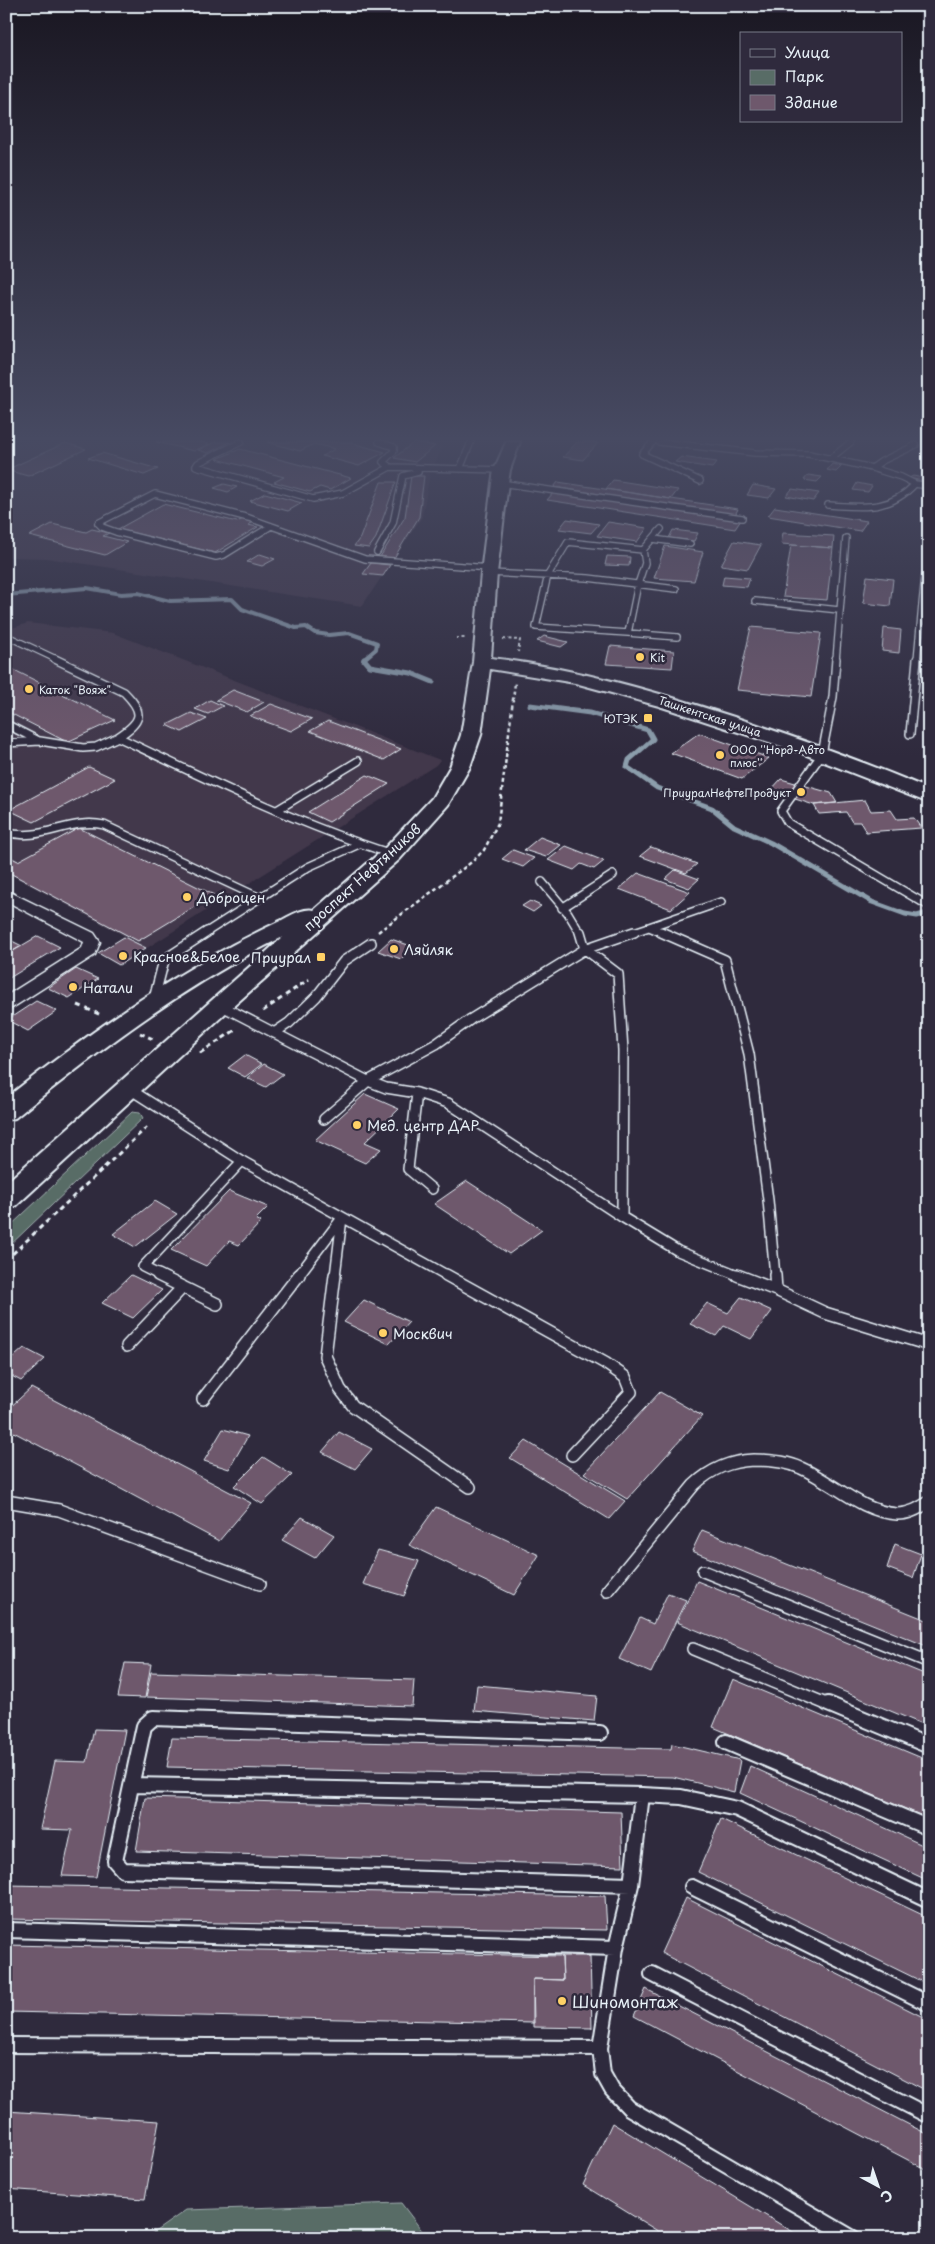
<svg xmlns="http://www.w3.org/2000/svg" width="935" height="2244" font-family="'Playpen Sans',sans-serif">
	<style>
		.built { fill: #42384b }
		.green { fill: #586c66; stroke: #a0aeaf }
		.lines { fill: none; stroke-linecap: round; stroke-linejoin: round }
		.stream-far1 { stroke: #8c9eac; stroke-width: 4 }
		.stream { stroke: #8c9eac; stroke-width: 5 }
		.building { fill: #6e586c; stroke: #e8f1f8 }
		.lane-far4-casing { stroke: #e8f1f8; stroke-width: 8 }
		.lane-far3-casing { stroke: #e8f1f8; stroke-width: 10 }
		.lane-far2-casing { stroke: #e8f1f8; stroke-width: 12 }
		.lane-far1-casing { stroke: #e8f1f8; stroke-width: 14 }
		.lane-casing { stroke: #e8f1f8; stroke-width: 18 }
		.street-casing { stroke: #e8f1f8; stroke-width: 3 }
		.secondary-casing { stroke: #e8f1f8; stroke-width: 4 }
		.path-far2 { stroke: #e8f1f8; stroke-width: 2; stroke-dasharray: 3 2.5; stroke-linecap: butt }
		.path-far1 { stroke: #e8f1f8; stroke-width: 2.5; stroke-dasharray: 4 3; stroke-linecap: butt }
		.path { stroke: #e8f1f8; stroke-width: 3; stroke-dasharray: 5 4; stroke-linecap: butt }
		.lane-far4 { stroke: #2f2a3d; stroke-width: 5.5 }
		.lane-far3 { stroke: #2f2a3d; stroke-width: 7 }
		.lane-far2 { stroke: #2f2a3d; stroke-width: 9 }
		.lane-far1 { stroke: #2f2a3d; stroke-width: 11 }
		.lane { stroke: #2f2a3d; stroke-width: 14 }
		.street { fill: #2f2a3d; fill-rule: evenodd }
		.secondary { fill: #2f2a3d; fill-rule: evenodd }
		.poi-dot { fill: #ffd166; stroke: #2f2a3d; stroke-width: 2 }
		.labels { text-anchor: middle; dominant-baseline: central; stroke-width: 5; stroke-linejoin: round; paint-order: stroke }
		.far-poi-label { font-size: 11px; fill: #e8f1f8; stroke: #2f2a3d; text-anchor: start }
		.far-street-label { font-size: 11px; fill: #e8f1f8; stroke: #2f2a3d }
		.street-label { font-size: 14px; fill: #e8f1f8; stroke: #2f2a3d }
		.poi-label { font-size: 14px; fill: #e8f1f8; stroke: #2f2a3d; text-anchor: start }
		.near-poi-label { font-size: 16px; fill: #e8f1f8; stroke: #2f2a3d; text-anchor: start }
	</style>
	<rect width="100%" height="100%" fill="#2f2a3d"/>
	<filter id="ink" filterUnits="userSpaceOnUse"><feTurbulence type="fractalNoise" baseFrequency=".02" numOctaves="2"/><feDisplacementMap in="SourceGraphic" scale="10" xChannelSelector="R" yChannelSelector="G"/><feConvolveMatrix kernelMatrix="1 2 1 2 8 2 1 2 1" color-interpolation-filters="sRGB"/></filter>
	<g filter="url(#ink)">
		<path class="built" d="M6 442H422L443 447 430 474 422 517 362 606 46 558 6 557Z
			M28 623 113 633 440 760 436 765 147 948 6 872V630Z"/>
		<path class="green" d="M132 1112 140 1113 143 1118 6 1249V1230Z
			M401 2203 423 2232 422 2238H146L186 2210Z"/>
		<g class="lines">
			<path class="stream-far1" d="M6 595 87 588 121 594 138 593 170 601 232 599 242 609 296 628 306 627 315 633 329 635 349 633 377 643 376 649 363 660"/>
			<path class="stream" d="M364 659 370 666 411 673 433 682
				M530 705 590 713 648 730 653 739 629 760 627 767 657 788 712 808 734 826 771 843 872 902 905 914 917 916 924 914"/>
		</g>
		<path class="building" d="M156 442H201L209 444 194 451Z
			M215 442H230L208 453 198 450Z
			M267 442H348L385 452 359 466 322 456 335 449 314 444 300 451Z
			M414 442 435 446 415 462 394 458Z
			M577 442H592L598 443 583 460 563 457Z
			M65 443 86 449 28 476 6 470Z
			M240 449 351 478 330 490 320 487 310 492 274 482 284 477 217 459Z
			M102 453 158 469 144 475 88 458Z
			M681 457 717 462 712 468 675 462Z
			M832 464 842 466 836 472 827 470Z
			M808 475 822 477 817 482 804 480Z
			M411 476H424L419 517 394 558 380 557 405 517Z
			M913 476 929 479V481L927 482 909 478Z
			M613 480 678 490 671 499 606 489Z
			M381 482H396L376 538 369 548 354 546 360 538Z
			M558 482 738 509 735 515 554 487Z
			M857 483 872 486 868 492 853 490Z
			M224 484 237 487 228 492 214 488Z
			M753 485 776 489 769 498 747 495Z
			M792 489 819 493 813 501 786 496Z
			M554 492 741 520 735 529 547 500Z
			M265 493 302 503 288 511 250 501Z
			M922 493 929 494V503L923 502Z
			M163 504 237 522 243 519 254 522 248 525 258 527 215 553 118 529Z
			M775 507 867 521 860 531 768 516Z
			M567 519 599 524 591 533 559 529Z
			M608 522 647 528 637 542 597 536Z
			M52 524 86 532 92 529 109 533 103 536 127 542 105 555 29 536Z
			M673 530 698 533 694 541 669 538Z
			M783 533 834 536 833 548 781 544Z
			M734 541 761 545 748 569 721 565Z
			M791 545 833 548 827 600 783 597Z
			M665 546 703 552 694 581 654 578Z
			M260 554 275 559 262 566 247 562Z
			M607 556 630 557 629 566 605 565Z
			M371 563 390 565 383 576 363 574Z
			M724 576 750 578 747 587 722 585Z
			M867 576 893 579 890 606 863 603Z
			M751 627 821 633 811 697 737 690Z
			M884 628 901 630 899 653 882 651Z
			M544 636 568 642 561 647 537 641Z
			M610 646 674 651 672 668 606 664Z
			M6 666 115 720 67 742 6 711Z
			M233 690 264 702 247 712 216 700Z
			M210 700 223 706 208 714 195 709Z
			M271 704 312 719 291 731 250 716Z
			M191 713 207 719 182 732 167 725Z
			M328 721 401 749 384 760 310 731Z
			M699 733 769 758 742 779 671 753Z
			M89 767 115 779 34 822 9 810Z
			M367 775 389 784 329 822 308 812Z
			M781 779 831 793 837 803 814 805 770 791Z
			M865 800 871 811 891 810 897 819 914 818 921 828 866 832 860 822H852L846 812 819 814 814 805Z
			M79 828 214 895 138 941 6 871V855L18 861Z
			M540 837 561 845 546 857 524 850Z
			M566 846 604 861 594 869 581 864 574 870 548 860Z
			M651 847 697 864 686 873 640 856Z
			M513 850 534 858 523 867 502 859Z
			M675 870 699 879 689 888 665 879Z
			M638 873 690 892 671 909 619 889Z
			M530 901 541 906 533 912 522 906Z
			M38 936 60 947 6 980V955Z
			M124 937 146 948 119 965 98 953Z
			M6 938 22 946 6 955Z
			M391 939 414 947 401 959 378 951Z
			M76 969 98 979 69 998 48 988Z
			M36 1001 57 1011 28 1031 7 1020Z
			M245 1055 262 1064 245 1077 228 1068Z
			M264 1064 283 1074 266 1087 247 1078Z
			M365 1094 399 1109 365 1142 381 1149 365 1163 315 1140Z
			M467 1181 542 1230 509 1254 434 1204Z
			M229 1191 268 1207 256 1219 261 1222 239 1245 229 1241 206 1266 171 1250Z
			M155 1201 177 1214 135 1247 113 1234Z
			M131 1275 162 1290 133 1318 102 1303Z
			M741 1297 772 1311 751 1339 724 1326 716 1336 690 1324 707 1303 728 1313Z
			M364 1300 409 1322 389 1344 344 1322Z
			M24 1348 45 1359 21 1381 6 1373V1364Z
			M31 1388 251 1503 219 1541 6 1428V1411Z
			M660 1392 702 1416 627 1499 584 1473Z
			M223 1429 248 1436 229 1469 204 1461Z
			M339 1432 372 1449 355 1469 322 1452Z
			M526 1441 625 1501 609 1519 510 1458Z
			M263 1457 292 1475 262 1504 234 1486Z
			M436 1507 539 1555 514 1595 409 1545Z
			M302 1517 334 1535 315 1558 282 1540Z
			M702 1530 929 1621V1647L692 1551Z
			M895 1544 921 1554 913 1578 887 1568Z
			M378 1550 419 1561 404 1596 363 1584Z
			M697 1581 929 1676V1727L677 1622Z
			M668 1593 686 1600 651 1673 619 1659 640 1618 653 1624Z
			M125 1663 151 1664 145 1698 118 1697Z
			M151 1672 414 1680 412 1706 146 1697Z
			M733 1679 929 1761V1819L713 1727Z
			M477 1685 597 1696 594 1721 474 1711Z
			M94 1729 125 1730 96 1877 62 1876 72 1830 40 1829 55 1761 87 1762Z
			M172 1738 671 1749 672 1744 740 1760 734 1792 673 1777 167 1767Z
			M750 1766 929 1848V1881L740 1793Z
			M145 1798 621 1812 623 1866 136 1851Z
			M721 1819 929 1918V1985L698 1872Z
			M6 1885 605 1896 607 1930 6 1919Z
			M686 1898 929 2020V2092L661 1953Z
			M6 1945 562 1956 563 1980 533 1979 534 2023 6 2012Z
			M562 1956H590L592 2028 533 2027V1979L563 1980Z
			M646 1989 929 2135V2171L634 2016Z
			M6 2111 159 2121 145 2199 6 2189Z
			M612 2123 803 2238H669L583 2185Z"/>
		<g class="lines">
			<g class="lane-far4-casing">
				<path id="lane-far4" d="M241 442 198 463 196 466 313 499 343 493 390 467
					M379 442 394 447V451L383 462 390 467 502 470
					M653 442 642 454 700 481
					M659 442 755 453 809 454 872 468 901 477 915 484 929 486
					M831 458 851 442
					M872 468 882 461 916 445
					M460 469 471 442
					M500 483 742 518
					M828 505C863 507 889 512 915 484
					M271 526 224 555 216 557 116 532 102 527 98 523 155 494 249 518 365 559 490 568
					M661 529 643 550 645 563 638 584 628 633 677 637
					M653 539 690 544
					M377 552 393 523 403 476 418 472
					M489 573 588 578 676 589
					M755 601 839 610
					M922 605 925 575
					M628 633 536 627 548 575 568 542 643 550
					M7 636 58 660
					M836 660 846 538
					M917 660 922 605H929"/>
			</g>
			<g class="lane-far3-casing">
				<path id="lane-far3" d="M55 659 124 692C145 713 142 721 118 737
					M836 659 833 697 822 754 781 811 788 823 929 906
					M6 724 37 740
					M910 734 917 659
					M6 743 40 741 83 748 96 747 118 737C208 780 297 824 392 854
					M277 810 358 761
					M6 832C40 843 70 817 104 825L260 898
					M542 882 568 913 580 933
					M562 908 613 875
					M649 927 721 902
					M205 933 308 867 359 844
					M631 933 649 927 664 933"/>
			</g>
			<g class="lane-far2-casing">
				<path id="lane-far2" d="M580 932 585 949 634 932
					M661 932 725 960 749 1054 768 1200 775 1276
					M585 949 618 974 623 1050 622 1217 448 1103 417 1093 386 1088 368 1081 436 1044 471 1019Z
					M154 999 164 960 207 932
					M220 1005 368 1081
					M274 1033 289 1023 316 997 344 961 371 943
					M128 1088 242 1161 448 1276
					M417 1093 408 1169 432 1189
					M324 1119 368 1081
					M622 1217 678 1251 740 1276
					M161 1276 143 1267 242 1161
					M298 1276 342 1218 335 1276"/>
			</g>
			<g class="lane-far1-casing">
				<path id="lane-far1" d="M158 1275 217 1304
					M335 1275 325 1356 340 1389 353 1406 470 1487
					M446 1275 605 1363 625 1377 631 1392 572 1455
					M737 1275 776 1290 775 1275
					M776 1290 825 1313 929 1345
					M127 1346 183 1287
					M203 1399 299 1275
					M6 1501 59 1510 260 1584
					M703 1571 929 1662
					M607 1591 694 1485C711 1469 729 1461 753 1460 769 1460 786 1461 801 1468 833 1482 861 1512 897 1514 910 1514 919 1508 929 1502
					M693 1649 831 1706"/>
			</g>
			<g class="lane-casing">
				<path id="lane" d="M828 1704 929 1746
					M600 1733 153 1718 144 1726 115 1861 123 1870 631 1885
					M726 1742 929 1828
					M132 1785 642 1795 631 1885 616 1948 600 2048 603 2074 612 2090 629 2108 853 2238
					M642 1795 681 1797 737 1809 929 1900
					M692 1887 929 2004
					M6 1930 616 1948
					M652 1974 929 2116
					M6 2045 600 2048"/>
			</g>
			<g class="street-casing">
				<path id="street" d="M6 890 94 933 100 942 95 955 12 1008 6 1009V996L82 948 84 942 6 901Z"/>
			</g>
			<g class="secondary-casing">
				<path id="secondary" d="M506 442H520L510 470 508 483 497 573 491 658C575 668 654 691 734 717 800 739 865 762 929 789V803L796 751 659 706 575 683 490 669 481 735 470 767 448 805 400 859 229 1010 16 1206 6 1208V1183L283 937C186 984 99 1050 15 1118L6 1120V1098C90 1032 178 969 276 923 287 918 302 907 314 910L384 849 432 798 450 767 461 735 473 662 481 573 492 483 494 470Z"/>
			</g>
			<path class="path-far2" d="M456 638H467
				M503 639 520 640 518 652"/>
			<path class="path-far1" d="M378 932 473 861 484 850 498 823 515 683"/>
			<path class="path" d="M78 1005 101 1015
				M263 1011 309 979
				M140 1033 153 1039
				M200 1053 237 1029
				M6 1260 147 1127"/>
			<use href="#lane-far4" class="lane-far4"/>
			<use href="#lane-far3" class="lane-far3"/>
			<use href="#lane-far2" class="lane-far2"/>
			<use href="#lane-far1" class="lane-far1"/>
			<use href="#lane" class="lane"/>
			<use href="#street" class="street"/>
			<use href="#secondary" class="secondary"/>
		</g>
	</g>
	<linearGradient id="sky" x2="0" y2="1"><stop stop-color="#1a1722"/><stop offset="0.58" stop-color="#474a62"/><stop offset="1" stop-color="#474a62" stop-opacity="0"/></linearGradient>
	<rect width="935" height="756" fill="url(#sky)"/>
	<g class="poi-dot">
		<circle cx="640" cy="657" r="5"/>
		<circle cx="29" cy="689" r="5"/>
		<rect x="643" y="713" width="10" height="10" rx="2.5"/>
		<circle cx="720" cy="755" r="5"/>
		<circle cx="801" cy="792" r="5"/>
		<circle cx="187" cy="897" r="5"/>
		<circle cx="394" cy="949" r="5"/>
		<circle cx="123" cy="956" r="5"/>
		<rect x="316" y="952" width="10" height="10" rx="2.5"/>
		<circle cx="73" cy="987" r="5"/>
		<circle cx="357" cy="1125" r="5"/>
		<circle cx="383" cy="1333" r="5"/>
		<circle cx="562" cy="2001" r="5"/>
	</g>
	<g class="labels">
		<g class="far-poi-label">
			<text x="650" y="657">Kit</text>
			<text x="39" y="689">Каток "Вояж"</text>
			<text x="638" y="718" text-anchor="end">ЮТЭК</text>
			<text x="730" y="749">ООО ''Норд-Авто<tspan x="730" dy="13">плюс''</tspan></text>
			<text x="791" y="792" text-anchor="end">ПриуралНефтеПродукт</text>
		</g>
		<g class="far-street-label">
			<text transform="translate(710 716) rotate(18)">Ташкентская улица</text>
		</g>
		<g class="street-label">
			<text transform="translate(362 877) rotate(-42)">проспект Нефтяников</text>
		</g>
		<g class="poi-label">
			<text x="197" y="897">Доброцен</text>
			<text x="404" y="949">Ляйляк</text>
			<text x="133" y="956">Красное&amp;Белое</text>
			<text x="311" y="957" text-anchor="end">Приурал</text>
			<text x="83" y="987">Натали</text>
			<text x="367" y="1125">Мед. центр ДАР</text>
			<text x="393" y="1333">Москвич</text>
		</g>
		<g class="near-poi-label">
			<text x="572" y="2001">Шиномонтаж</text>
		</g>
	</g>
	<rect width="935" height="2244" fill="none" stroke="#2f2a3d" stroke-width="25"/>
	<rect x="12" y="12" width="910" height="2219" fill="none" stroke="#e8f1f8" stroke-width="2" filter="url(#ink)"/>
	<rect x="740" y="32" width="162" height="90" fill="#2f2a3d" stroke="#797a88"/>
	<rect x="750" y="49" width="25" height="8" fill="#2f2a3d" stroke="#797a88"/>
	<text x="785" y="58" font-size="15" fill="#e8f1f8">Улица</text>
	<rect x="750" y="70" width="25" height="15" fill="#586c66" stroke="#797a88"/>
	<text x="785" y="82" font-size="15" fill="#e8f1f8">Парк</text>
	<rect x="750" y="95" width="25" height="15" fill="#6e586c" stroke="#797a88"/>
	<text x="785" y="108" font-size="15" fill="#e8f1f8">Здание</text>
	<g transform="translate(878 2186) rotate(140)" stroke="#2f2a3d" stroke-width="4" paint-order="stroke">
	<path d="M0-4L9 19L0 12L-9 19Z" fill="#e8f1f8"/>
	<text y="-8" font-size="14" font-weight="bold" text-anchor="middle" fill="#e8f1f8">С</text>
	</g>
</svg>
